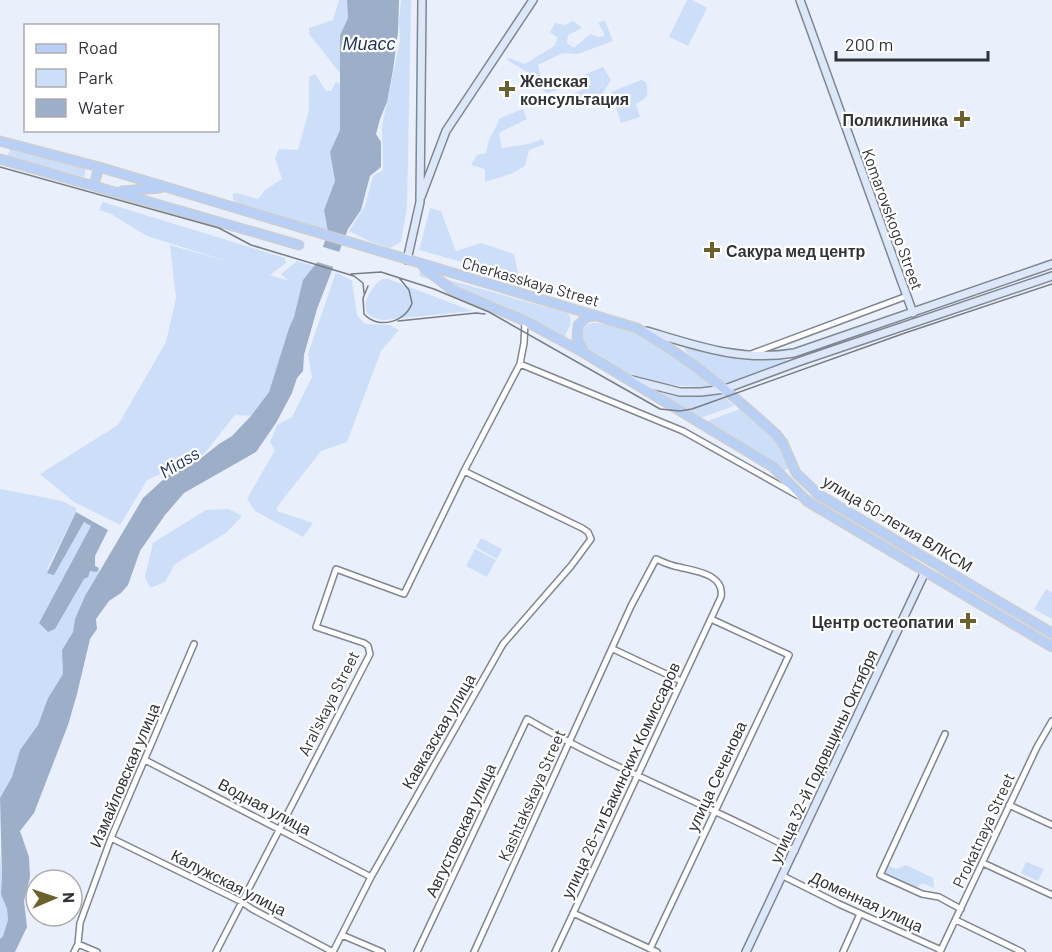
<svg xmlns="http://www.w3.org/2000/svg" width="1052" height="952" font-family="Barlow,sans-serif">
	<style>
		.green { fill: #ccdef8 }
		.water { fill: #9daec8 }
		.pier { fill: #e9f0fb }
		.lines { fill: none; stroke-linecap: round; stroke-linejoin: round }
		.street-casing { stroke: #808790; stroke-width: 8 }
		.secondary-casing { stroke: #808790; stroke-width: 10 }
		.primary-casing { stroke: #cdcecf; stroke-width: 11 }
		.street { stroke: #fff; stroke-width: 5 }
		.secondary { stroke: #dce8fa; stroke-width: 7 }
		.primary { stroke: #b8d0f6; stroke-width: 8 }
		.tram { stroke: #787d84; stroke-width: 1.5 }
		.poi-dot { fill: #6c612d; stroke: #fff; stroke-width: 2 }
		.labels { text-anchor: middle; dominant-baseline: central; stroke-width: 4.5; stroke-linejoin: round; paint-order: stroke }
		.poi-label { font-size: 16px; font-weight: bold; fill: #303337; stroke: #fff; text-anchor: start }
		.street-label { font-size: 16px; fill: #303337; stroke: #fff }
		.water-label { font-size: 18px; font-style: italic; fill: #1b3358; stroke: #fff }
	</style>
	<rect width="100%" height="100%" fill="#e9f0fb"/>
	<path class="green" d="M339 0H347L348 18 340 35V73L309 34V28L333 20Z
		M401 0H411L407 207 401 242 390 248 369 241 349 231 365 206 373 176 383 170 382 126 400 41 399 22Z
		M687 0H692L707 8 688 46 669 37Z
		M573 21 582 28 568 35 567 43 574 48 590 34 598 37 605 36 598 22 605 21 613 41 578 54 563 53 538 65 542 83 556 87 603 67 611 80 599 99 579 108 574 94 591 85 590 80 547 93 530 81 527 72 507 60 509 58 525 64 554 46 558 38 550 32 555 23 565 25Z
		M315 74 326 91H331L336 82 340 84V130L330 152 335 181 324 210 328 232 242 205 233 200V194L237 193 258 199 265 190 282 179 275 158 279 149 298 150 309 110V77Z
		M641 80 646 82C649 95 648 98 636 104L640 117 621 123 611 92Z
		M523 109 527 119 499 133 502 148 529 144 542 139 545 144 529 150 525 166 513 173 485 182V169L471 165 477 155 486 153 489 140 500 118Z
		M9 146 86 168 84 177 6 157 10 151Z
		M103 202 285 258 286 263 270 275 289 281 281 274 297 261 314 266 303 280 294 317 289 328 269 392 251 416 235 415 204 454 147 480 120 525 74 502 40 474 118 425 166 342 176 298 170 245 233 263 147 236 111 214 99 210Z
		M430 208 441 211 456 251 481 243 514 254 519 278 419 250Z
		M336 272 352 281 357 315 365 324 390 325 399 330 381 351 347 442 321 451 277 507V511L313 523 303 537 255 511 247 499 275 450 270 442 277 425 292 417 312 377 308 354Z
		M420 272 568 313C574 322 569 328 564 337L509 308 472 293 419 276Z
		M383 279H388L472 311 383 320C379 319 376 319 372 317 357 309 372 284 383 279Z
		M594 323C640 325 677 359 713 385 685 392 602 374 586 348 582 343 582 336 581 330L588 324Z
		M682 345 711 355 744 360H793L725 386 688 354Z
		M656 392 676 396 722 395 734 406 700 418Z
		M740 409 775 439 783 452 789 468 783 471 705 422Z
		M0 489 62 501 76 508V512L47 569 54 575 84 522 92 526 39 623 48 632 55 629 84 579 90 571 100 570 75 619 73 632 62 650 63 674 48 698 38 725 20 750 12 777 0 798Z
		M810 495 914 556 912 559 811 500 808 497Z
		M229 509 242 516 226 533 175 564 165 582 150 588 145 577 153 543 206 510Z
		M481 538 502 549 497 559 476 547Z
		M475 549 496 560 487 577 466 566Z
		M940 571 1052 637V641L938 574 937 572Z
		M1046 589 1052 593V619L1034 609Z
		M0 853 2 876 1 894 7 909 8 920 3 936 0 939Z
		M1026 862 1044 869 1038 881 1021 873Z
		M887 865 896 869 906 865 933 878 934 888 922 883 916 889 884 874Z"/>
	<path class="water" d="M347 0H399L398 32 393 70 387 102 380 119 376 134 381 142V167L370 176 361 210 348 229 317 309 304 355 303 371 297 378 292 393 276 423 256 452 184 493 165 515 140 551 128 585 121 593 109 601 96 619 97 629 90 639 77 694 68 725 34 813 20 831 29 857 30 877 24 901 27 927 15 952H0V939L3 936 8 920 7 909 1 894 2 876 0 798 12 777 20 750 38 725 48 698 63 674 62 650 73 632 75 619 85 596 143 498 186 459H200L219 444 232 436 251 416 269 392 289 328 294 317 303 280 318 261 328 232 324 210 335 181 330 152 340 130V35L348 18Z
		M76 512 108 530 95 556V566L99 568 97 572 90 571 88 577 84 579 55 629 48 632 39 623 91 526 84 522 54 575 47 573Z"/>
	<path class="pier" d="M320 246 343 253 337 268 314 261Z"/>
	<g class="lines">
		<g class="street-casing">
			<path id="street" d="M751 354 907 296
				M520 364 683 431 797 495
				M613 649 681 681
				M945 734 880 875 922 894 939 897 961 909
				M145 760 371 877
				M1009 805 1052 825
				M111 838 242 902 252 909 333 952
				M983 863 1052 895
				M783 876 839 904 941 950
				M573 913 657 952
				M956 920 1022 952
				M342 935 382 952
				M78 944 97 952
				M650 949 789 655 711 619
				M74 952 78 944 80 923 111 838 194 644
				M216 952 370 654 368 646 364 643 316 627 336 569 404 594 464 471 520 364 524 343 525 321
				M333 952 371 877 503 644 571 566 591 539 588 532 582 528 464 471
				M417 952 527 719C613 769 707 804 795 851
				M474 952 631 606 656 559C663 562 671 566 679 567 695 571 725 574 721 597L555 952
				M843 952 860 914
				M940 952 1037 747 1052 721"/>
		</g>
		<g class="secondary-casing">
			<path id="secondary" d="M800 0 913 313
				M421 197 446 131 533 0
				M407 260 420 202 422 0
				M647 331C697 346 741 362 794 353L1052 264
				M632 380 680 392H701L725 389 798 362 1052 276
				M746 952 925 572"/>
		</g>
		<g class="primary-casing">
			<path id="primary" d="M0 141 99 167 637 328C688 357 733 395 776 434L783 443 796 473 818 494 1052 633
				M0 159 299 245
				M94 185 99 167
				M122 191 160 188
				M424 268 452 290 525 321 584 353 773 467 808 502 820 509 1052 647
				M584 353 577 338 578 325 587 317 595 316"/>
		</g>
		<use href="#street" class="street"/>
		<use href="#secondary" class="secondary"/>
		<use href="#primary" class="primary"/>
		<path class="tram" d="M0 167 219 228 251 245 354 276 363 283 364 293
			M351 274 381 272 434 289 489 312 660 409 680 411 692 409 905 333 1052 284
			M368 286 363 298 364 314C378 330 406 322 412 303L409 290 400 279
			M398 321 476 313 485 314"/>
	</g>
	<g class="poi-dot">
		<path d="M504 80h6v6h6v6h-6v6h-6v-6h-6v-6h6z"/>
		<path d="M959 110h6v6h6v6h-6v6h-6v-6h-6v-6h6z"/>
		<path d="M709 241h6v6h6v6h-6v6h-6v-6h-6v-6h6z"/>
		<path d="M965 612h6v6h6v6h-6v6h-6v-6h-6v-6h6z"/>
	</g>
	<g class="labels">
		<g class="poi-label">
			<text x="520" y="80">Женская<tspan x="520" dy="18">консультация</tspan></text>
			<text x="948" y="119" text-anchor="end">Поликлиника</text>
			<text x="726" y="250">Сакура мед центр</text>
			<text x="954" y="621" text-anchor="end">Центр остеопатии</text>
		</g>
		<g class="street-label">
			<text transform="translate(893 219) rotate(70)">Komarovskogo Street</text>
			<text transform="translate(531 281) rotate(16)">Cherkasskaya Street</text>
			<text transform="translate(898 523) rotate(31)">улица 50-летия ВЛКСМ</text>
			<text transform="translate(328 703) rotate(-63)">Aral'skaya Street</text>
			<text transform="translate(438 731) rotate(-60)">Кавказская улица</text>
			<text transform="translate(823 756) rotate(-65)">улица 32-й Годовщины Октября</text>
			<text transform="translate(124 775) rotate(-67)">Измайловская улица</text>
			<text transform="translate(716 776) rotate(-65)">улица Сеченова</text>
			<text transform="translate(620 780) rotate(-65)">улица 26-ти Бакинских Комиссаров</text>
			<text transform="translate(531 795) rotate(-66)">Kashtakskaya Street</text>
			<text transform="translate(265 806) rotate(28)">Водная улица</text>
			<text transform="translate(460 830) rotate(-65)">Августовская улица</text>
			<text transform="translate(983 830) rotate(-65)">Prokatnaya Street</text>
			<text transform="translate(229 882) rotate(27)">Калужская улица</text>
			<text transform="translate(867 901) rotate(25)">Доменная улица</text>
		</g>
		<g class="water-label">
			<text x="369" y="43">Миасс</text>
			<text transform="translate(179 462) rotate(-31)">Miass</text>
		</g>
	</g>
	<rect x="24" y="24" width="195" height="108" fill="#ffffff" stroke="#acadaf" stroke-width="1.5"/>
	<rect x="36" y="44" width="30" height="9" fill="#b8d0f6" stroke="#acadaf" stroke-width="1.5"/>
	<text x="78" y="54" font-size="18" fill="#303337">Road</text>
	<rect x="36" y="69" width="30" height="18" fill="#ccdef8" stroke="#acadaf" stroke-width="1.5"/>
	<text x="78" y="84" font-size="18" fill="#303337">Park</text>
	<rect x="36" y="99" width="30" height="18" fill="#9daec8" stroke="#acadaf" stroke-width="1.5"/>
	<text x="78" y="114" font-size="18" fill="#303337">Water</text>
	<g transform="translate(54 898) rotate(88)"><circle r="28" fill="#ffffff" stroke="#acadaf" stroke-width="1.5"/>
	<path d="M0-4.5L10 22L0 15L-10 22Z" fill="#6c612d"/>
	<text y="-9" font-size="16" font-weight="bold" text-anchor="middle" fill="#303337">N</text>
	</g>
	<path d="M836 51v9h152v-9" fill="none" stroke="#303337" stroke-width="3"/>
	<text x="845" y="51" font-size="18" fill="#303337" stroke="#ffffff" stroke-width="4.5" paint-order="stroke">200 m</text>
</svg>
